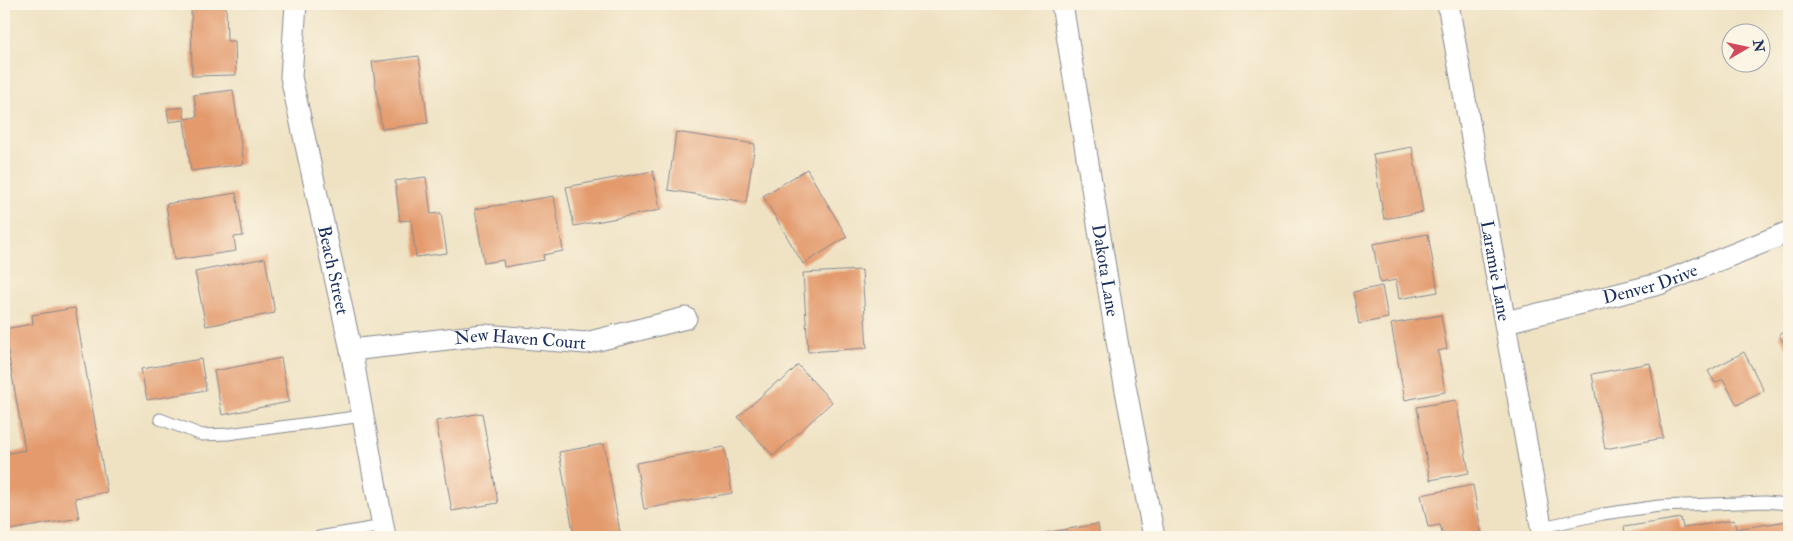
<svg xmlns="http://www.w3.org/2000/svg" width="1793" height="541" font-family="'IM FELL Double Pica',serif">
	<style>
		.building { fill: #e39a6c }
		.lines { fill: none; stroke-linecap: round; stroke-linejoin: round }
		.service-casing { stroke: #858890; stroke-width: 13 }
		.minor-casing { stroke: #858890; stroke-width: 23 }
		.service { stroke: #fff; stroke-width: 11 }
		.minor { stroke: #fff; stroke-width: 21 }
		.labels { text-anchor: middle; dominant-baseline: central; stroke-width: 4.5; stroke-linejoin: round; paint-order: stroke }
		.street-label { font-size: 18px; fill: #1b2f5e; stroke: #fcf5e5 }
	</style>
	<rect width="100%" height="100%" fill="#fcf5e5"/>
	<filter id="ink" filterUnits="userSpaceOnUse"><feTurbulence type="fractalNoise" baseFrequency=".02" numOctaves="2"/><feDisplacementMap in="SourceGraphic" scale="10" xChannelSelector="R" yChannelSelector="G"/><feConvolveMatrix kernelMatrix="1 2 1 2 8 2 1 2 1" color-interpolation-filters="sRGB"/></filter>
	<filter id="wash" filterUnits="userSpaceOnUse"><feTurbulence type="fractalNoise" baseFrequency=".0096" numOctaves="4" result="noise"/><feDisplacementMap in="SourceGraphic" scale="20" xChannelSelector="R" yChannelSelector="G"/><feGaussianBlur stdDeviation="1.12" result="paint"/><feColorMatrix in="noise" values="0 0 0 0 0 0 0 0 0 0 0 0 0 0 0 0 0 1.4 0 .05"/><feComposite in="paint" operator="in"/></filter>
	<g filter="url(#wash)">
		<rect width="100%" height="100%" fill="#efe2c3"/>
		<g id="blocks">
			<path class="building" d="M191 4H226L227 41H235L236 75 192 76Z
				M419 56 428 123 382 129 372 62Z
				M233 90 244 164 191 171 184 120 169 122 167 109 183 107 185 119 197 117 194 95Z
				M676 132 755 144 746 202 668 190Z
				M1412 147 1423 212 1384 219 1373 154Z
				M807 169 847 237 803 264 763 196Z
				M653 171 660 210 574 226 566 187Z
				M426 177 431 214 441 213 447 253 416 257 411 220 400 221 395 181Z
				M236 193 243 236 234 237 236 251 174 260 166 204Z
				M554 196 563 251 543 255 544 260 504 267 503 260 484 263 475 209Z
				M1428 234 1438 292 1399 299 1396 280 1380 283 1373 244Z
				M265 258 275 313 206 326 195 272Z
				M862 270 867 348 808 352 803 273Z
				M1382 286 1388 318 1359 324 1353 292Z
				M75 308 107 492 75 498 79 518 4 531V454L25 450 4 329 33 324 32 315Z
				M1441 315 1447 349 1438 351 1445 392 1405 400 1391 324Z
				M1789 328V352L1779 335Z
				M1744 352 1764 391 1737 405 1723 379 1715 383 1708 371Z
				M281 358 289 402 222 415 214 371Z
				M201 359 206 390 147 400 141 369Z
				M1650 363 1663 438 1605 449 1592 374Z
				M798 365 832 402 773 456 738 417 778 381 780 383Z
				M1456 400 1469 473 1430 480 1417 407Z
				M482 413 498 503 452 511 436 421Z
				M604 444 620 532 593 537H574L559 452Z
				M724 447 732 493 644 509 636 463Z
				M1473 485 1482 537H1443L1440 525 1428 527 1421 495Z
				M1681 518 1683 528 1734 520 1736 529 1788 521 1789 537H1626L1624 527Z
				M1098 524 1100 537H1045L1044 533Z"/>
		</g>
	</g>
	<g filter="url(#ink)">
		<use href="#blocks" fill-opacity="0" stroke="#858890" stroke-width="1"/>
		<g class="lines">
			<g class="service-casing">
				<path id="service" d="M160 419 202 435 228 434 363 416
					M1542 527 1603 514 1659 506 1765 502 1789 504
					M319 537 383 526"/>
			</g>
			<g class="minor-casing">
				<g id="minor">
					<path id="s1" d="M296 4 291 77 351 350 385 537"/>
					<path id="s2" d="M1062 4 1120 359 1154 537"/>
					<path id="s3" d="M1448 4 1543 537"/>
					<path id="s4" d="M1506 322 1659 284 1789 232"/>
					<path id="s5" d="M351 350 483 335 586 343 686 318"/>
				</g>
			</g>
			<use href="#service" class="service"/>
			<use href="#minor" class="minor"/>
		</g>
	</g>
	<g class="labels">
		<g class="street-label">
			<text stroke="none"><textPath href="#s3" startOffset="271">Laramie Lane</textPath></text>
			<text stroke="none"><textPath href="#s1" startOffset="271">Beach Street</textPath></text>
			<text stroke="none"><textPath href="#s2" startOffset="270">Dakota Lane</textPath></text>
			<text stroke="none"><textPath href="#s4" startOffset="149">Denver Drive</textPath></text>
			<text stroke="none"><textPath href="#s5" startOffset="170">New Haven Court</textPath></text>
		</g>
	</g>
	<rect width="1793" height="541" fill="none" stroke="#fcf5e5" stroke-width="20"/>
	<g transform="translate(1746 48) rotate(81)"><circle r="24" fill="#fcf5e5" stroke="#a2a6af"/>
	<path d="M0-4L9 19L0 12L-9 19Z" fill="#d1495b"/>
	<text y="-8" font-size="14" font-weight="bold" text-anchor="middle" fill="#1b2f5e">N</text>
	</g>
</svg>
